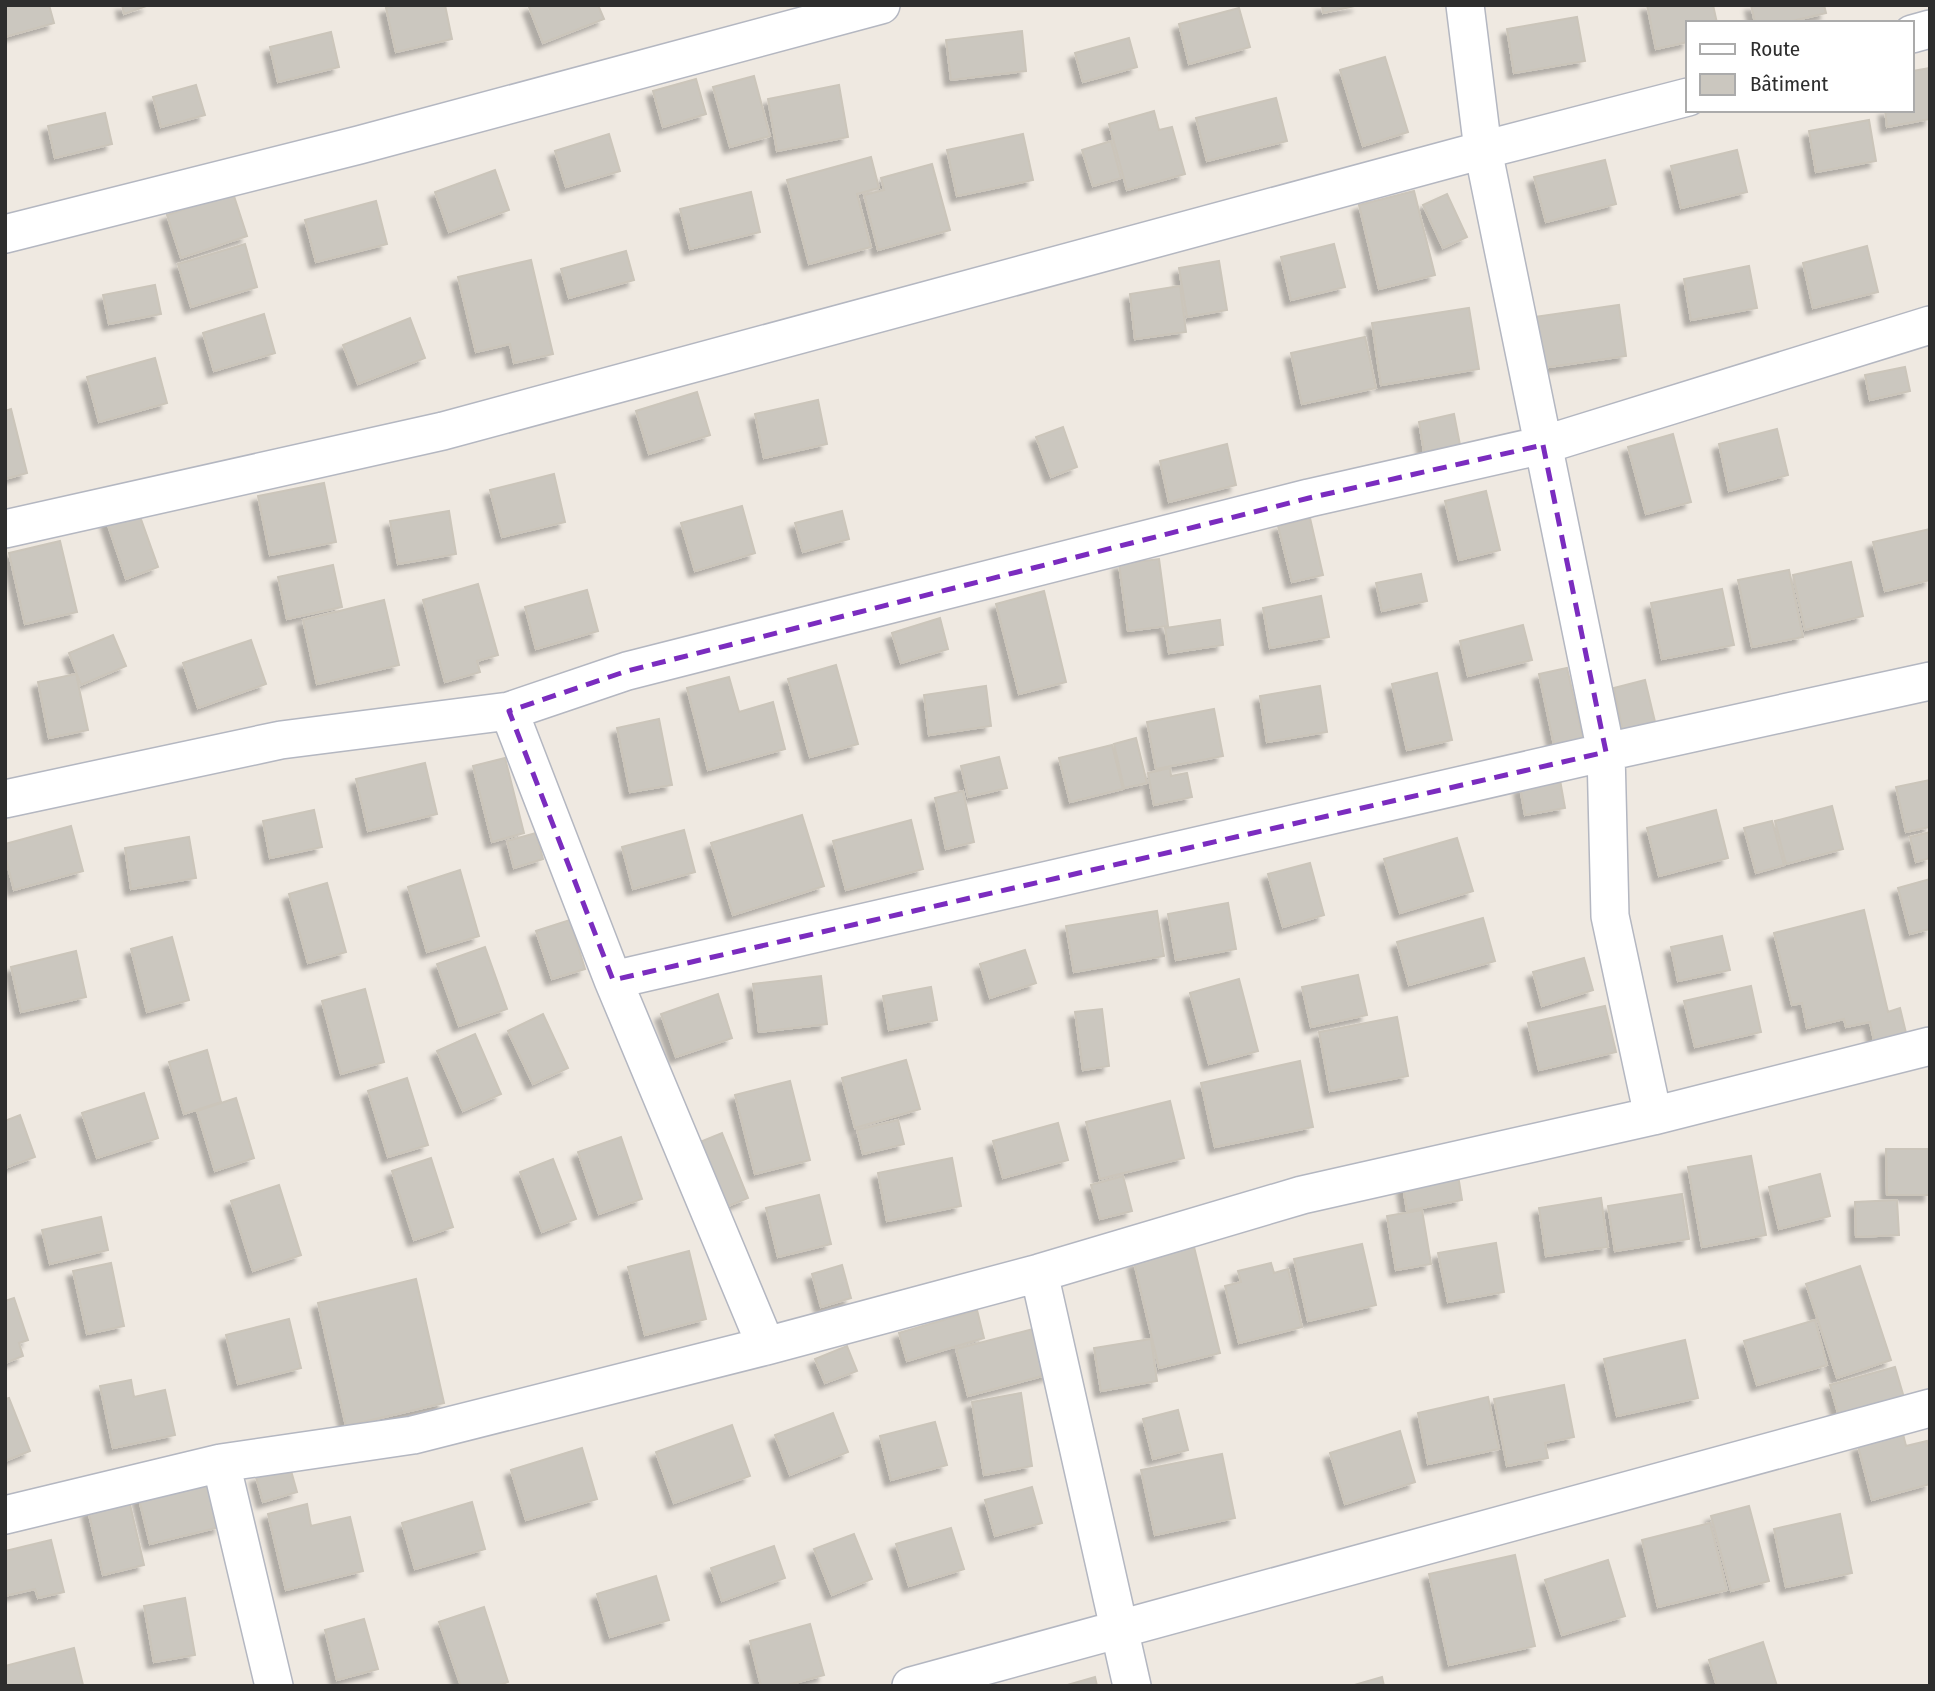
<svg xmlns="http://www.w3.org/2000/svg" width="1935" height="1691" font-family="'Fira Sans Condensed',sans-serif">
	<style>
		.building { fill: #cbc7bf; stroke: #cbc5ba; stroke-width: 2; filter: url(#shadow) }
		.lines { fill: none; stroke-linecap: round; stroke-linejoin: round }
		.street-casing { stroke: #b4b7c1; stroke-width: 40 }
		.street { stroke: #fff; stroke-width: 37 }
		.marked { fill: none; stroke: #7b2cbf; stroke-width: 5; stroke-dasharray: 14 9; stroke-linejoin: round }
	</style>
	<defs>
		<filter id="shadow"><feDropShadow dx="-6" dy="6" stdDeviation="2" flood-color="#0004"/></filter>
	</defs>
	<rect width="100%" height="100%" fill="#efe9e1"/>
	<path class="building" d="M5 5H49L54 23 5 37Z
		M122 5H149L124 14Z
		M398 5H445L452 39 396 52 386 8Z
		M533 5H598L604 19 543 43 529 7Z
		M1322 5H1359L1323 13Z
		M1647 5H1713L1717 23H1688V42L1656 49Z
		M1751 5H1824L1826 13 1784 23H1755Z
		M1239 8 1250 47 1189 64 1179 24Z
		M1577 17 1585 61 1514 73 1507 29Z
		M1022 31 1026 71 951 80 946 40Z
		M331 32 339 67 278 82 270 47Z
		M1129 38 1137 67 1083 82 1075 53Z
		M1385 57 1408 132 1363 146 1340 70Z
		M1930 68V119L1887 127 1885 110H1912V71Z
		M754 76 770 136 730 147 713 87Z
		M696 79 706 114 663 127 653 91Z
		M196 85 205 115 161 127 153 97Z
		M839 85 848 137 777 151 768 99Z
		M1276 98 1287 141 1207 161 1196 118Z
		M1154 111 1159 130 1172 127 1185 174 1127 190 1109 124Z
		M105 113 112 144 55 158 48 126Z
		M1869 120 1876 161 1816 172 1809 131Z
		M609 134 620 171 566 187 555 151Z
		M1023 134 1033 180 957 196 947 150Z
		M1111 141 1121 178 1093 186 1082 150Z
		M1737 150 1747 192 1681 208 1671 166Z
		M871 157 879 188 857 194 871 247 809 264 787 180Z
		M1605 160 1616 204 1546 222 1534 177Z
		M932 164 950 230 878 250 864 195 884 190 881 178Z
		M495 170 509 210 449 232 435 192Z
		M1414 191 1435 275 1379 289 1359 205Z
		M751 192 760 232 690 249 680 209Z
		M233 193 247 236 181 258 167 215Z
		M1447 194 1467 237 1443 248 1423 205Z
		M376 201 387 244 316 262 305 220Z
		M245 244 257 287 191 307 178 264Z
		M1334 244 1345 287 1291 300 1281 257Z
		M1867 246 1878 292 1813 308 1803 263Z
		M626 251 634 280 569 298 561 269Z
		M531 260 553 354 514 363 510 344 476 352 458 277Z
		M1219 261 1227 310 1187 317 1179 268Z
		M1749 266 1757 308 1691 320 1684 279Z
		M155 285 161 314 109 324 103 295Z
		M1180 286 1186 332 1135 339 1130 294Z
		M1619 305 1626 356 1535 369 1527 318Z
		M1469 308 1479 369 1381 385 1372 323Z
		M264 314 275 353 214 371 203 333Z
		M410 318 425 358 358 384 343 345Z
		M1365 337 1376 388 1302 404 1291 353Z
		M155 358 167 403 99 422 87 377Z
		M1905 367 1910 391 1870 400 1865 375Z
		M697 392 710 435 649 454 636 411Z
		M818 400 827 444 764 458 755 414Z
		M11 409 27 473 5 479V411Z
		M1454 414 1460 445 1424 452 1419 422Z
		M1063 427 1077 467 1051 477 1036 437Z
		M1777 429 1788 475 1729 491 1719 444Z
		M1673 434 1691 502 1646 514 1628 447Z
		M1227 444 1236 485 1169 502 1160 461Z
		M554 474 565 522 502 537 490 490Z
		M324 483 336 542 270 555 258 496Z
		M1486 491 1500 550 1459 560 1445 501Z
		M742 506 755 553 695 571 681 523Z
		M137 508 158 567 126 579 106 519Z
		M449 511 456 554 398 564 390 521Z
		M842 511 849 539 803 552 795 523Z
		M1310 518 1323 575 1292 582 1278 526Z
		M1930 529V580L1885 591 1873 542Z
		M60 541 77 612 25 624 9 553Z
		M1159 559 1168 626 1128 631 1119 564Z
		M1851 562 1863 616 1805 630 1793 575Z
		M333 565 342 607 287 619 278 577Z
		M1789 570 1803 637 1752 647 1738 580Z
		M1421 574 1427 601 1382 611 1376 583Z
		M478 584 498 655 477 661 480 672 445 682 423 600Z
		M1722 589 1734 645 1662 659 1651 603Z
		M587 590 598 631 536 649 525 607Z
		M1044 591 1066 682 1019 694 996 604Z
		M1321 596 1329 637 1270 648 1263 608Z
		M384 600 399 665 317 684 303 620Z
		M940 618 948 649 901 663 892 633Z
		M1220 620 1223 645 1169 653 1165 628Z
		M1523 625 1532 660 1468 676 1460 641Z
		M113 635 126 666 81 685 69 653Z
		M251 640 266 684 198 708 183 663Z
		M836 665 858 744 810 757 788 679Z
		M1567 668 1583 738 1554 745 1539 674Z
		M1437 673 1452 740 1407 750 1392 684Z
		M76 674 88 730 49 738 38 682Z
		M729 677 739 712 773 702 785 749 708 770 687 688Z
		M1645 680 1656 726 1623 733 1614 688Z
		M986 686 991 726 929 735 924 695Z
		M1320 686 1327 732 1267 742 1260 696Z
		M1214 709 1223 756 1156 769 1147 722Z
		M659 719 672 785 630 792 617 728Z
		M1136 738 1147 783 1124 788 1114 744Z
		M1112 745 1123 789 1070 802 1059 758Z
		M999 757 1007 788 968 797 961 766Z
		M505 758 524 833 492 842 473 766Z
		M425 763 437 814 368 831 356 779Z
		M1170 768 1171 776 1187 773 1192 797 1154 805 1148 773Z
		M1560 780 1565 808 1525 815 1520 787Z
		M1930 780V827L1906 832 1896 787Z
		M963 791 974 842 946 849 935 798Z
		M1832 806 1843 849 1786 864 1775 821Z
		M314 810 322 847 270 858 263 821Z
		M1716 810 1728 858 1659 876 1647 828Z
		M802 815 824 886 733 915 711 843Z
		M911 820 923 869 846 890 833 841Z
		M1772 821 1784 865 1756 873 1744 828Z
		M71 826 83 871 14 890 5 855V844Z
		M684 830 695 872 633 889 622 847Z
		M1930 832V858L1916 862 1910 837Z
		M536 833 543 859 514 868 507 841Z
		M189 837 196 878 131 889 125 848Z
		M1457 838 1473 891 1400 913 1384 859Z
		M1310 863 1324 915 1283 927 1268 874Z
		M460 870 479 936 427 952 408 887Z
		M1930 879V929L1910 934 1898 888Z
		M327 883 346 952 308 963 289 894Z
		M1228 903 1236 949 1176 960 1168 914Z
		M1864 910 1888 1012 1900 1008 1907 1037 1875 1045 1870 1022 1846 1027 1844 1019 1807 1028 1802 1003 1792 1005 1774 933Z
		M1157 911 1164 956 1074 972 1066 926Z
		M1483 918 1495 961 1409 985 1397 942Z
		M570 920 585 969 552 979 536 931Z
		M1722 936 1730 970 1678 981 1671 947Z
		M172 937 189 1000 147 1012 131 949Z
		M485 947 507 1009 459 1026 437 964Z
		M1025 950 1036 983 990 998 980 964Z
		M76 951 86 997 21 1012 11 967Z
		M1584 958 1593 990 1542 1006 1533 972Z
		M1358 975 1367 1015 1311 1027 1302 987Z
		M821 976 827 1024 759 1032 753 984Z
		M1239 979 1258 1051 1209 1064 1190 993Z
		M1751 986 1761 1032 1695 1047 1684 1001Z
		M931 987 937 1020 889 1030 883 996Z
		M365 989 384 1062 341 1074 322 1001Z
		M718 994 732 1038 676 1057 661 1014Z
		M1605 1006 1616 1052 1539 1070 1528 1023Z
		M1102 1009 1109 1066 1083 1070 1075 1012Z
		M543 1014 568 1068 533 1084 508 1031Z
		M1397 1017 1408 1076 1330 1091 1319 1032Z
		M475 1034 501 1094 463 1111 437 1051Z
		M207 1050 221 1102 184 1114 169 1062Z
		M906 1060 920 1109 855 1128 842 1078Z
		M1300 1061 1313 1127 1215 1147 1201 1083Z
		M407 1078 428 1145 388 1157 368 1091Z
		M790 1081 810 1160 755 1174 735 1095Z
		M144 1093 158 1138 97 1158 82 1113Z
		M236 1098 254 1158 215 1171 197 1111Z
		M1170 1101 1184 1158 1100 1179 1086 1122Z
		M20 1115 35 1157 5 1168V1121Z
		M898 1120 904 1144 863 1154 857 1130Z
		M1058 1123 1068 1160 1003 1178 993 1141Z
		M722 1133 748 1198 726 1207 700 1142Z
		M621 1137 642 1199 599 1214 578 1152Z
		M1886 1149H1930V1195H1887Z
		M1751 1156 1766 1235 1702 1247 1688 1167Z
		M431 1158 453 1227 414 1240 392 1171Z
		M952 1158 961 1206 887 1221 878 1173Z
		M553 1159 576 1219 542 1232 520 1172Z
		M1457 1169 1462 1200 1407 1211 1402 1180Z
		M1820 1174 1830 1216 1779 1229 1769 1187Z
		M1123 1176 1132 1211 1100 1219 1091 1185Z
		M279 1185 301 1255 253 1271 231 1201Z
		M1682 1194 1689 1239 1615 1251 1608 1206Z
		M819 1195 831 1244 778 1257 766 1208Z
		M1601 1198 1608 1247 1546 1256 1539 1208Z
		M1897 1200 1899 1235 1856 1237 1855 1202Z
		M1422 1210 1431 1264 1396 1270 1387 1216Z
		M101 1217 108 1250 50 1264 42 1230Z
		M1496 1243 1504 1292 1448 1302 1438 1253Z
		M1362 1244 1376 1305 1308 1321 1294 1259Z
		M1194 1247 1220 1353 1159 1368 1134 1262Z
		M689 1251 706 1319 645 1335 628 1267Z
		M111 1263 124 1326 87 1334 73 1271Z
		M1271 1263 1274 1273 1288 1269 1302 1327 1239 1343 1225 1286 1241 1282 1238 1271Z
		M842 1265 851 1298 821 1307 812 1274Z
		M1860 1266 1891 1360 1837 1378 1806 1284Z
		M416 1279 444 1403 346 1426 318 1303Z
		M14 1298 28 1340 19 1343 23 1356 5 1363V1301Z
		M977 1310 984 1338 907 1361 899 1333Z
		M289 1319 301 1368 238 1384 226 1335Z
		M1815 1320 1827 1365 1757 1385 1744 1341Z
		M1037 1328 1050 1374 968 1396 956 1349Z
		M1151 1339 1157 1381 1101 1391 1094 1348Z
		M1685 1340 1698 1398 1617 1416 1604 1359Z
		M847 1346 857 1371 825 1383 815 1359Z
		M1895 1367 1905 1401 1840 1420 1830 1385Z
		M131 1380 134 1397 165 1390 175 1435 113 1448 100 1386Z
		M1564 1385 1574 1437 1545 1443 1548 1458 1507 1466 1494 1399Z
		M1021 1393 1032 1466 984 1475 972 1402Z
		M1488 1397 1499 1449 1428 1464 1418 1413Z
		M9 1398 30 1451 5 1461V1399Z
		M1178 1410 1188 1450 1153 1459 1143 1419Z
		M833 1413 848 1452 790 1475 775 1435Z
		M935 1422 947 1465 891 1480 880 1436Z
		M732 1425 750 1476 674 1503 656 1452Z
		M1400 1431 1415 1482 1345 1504 1330 1453Z
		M1903 1434 1906 1446 1927 1441 1930 1451V1484L1872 1500 1858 1446Z
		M582 1448 597 1499 526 1520 511 1470Z
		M1222 1454 1235 1518 1155 1535 1141 1470Z
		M290 1467 297 1492 263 1502 256 1477Z
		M208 1478 220 1527 150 1544 138 1495Z
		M1032 1487 1042 1523 995 1536 985 1500Z
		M129 1500 144 1565 103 1575 88 1510Z
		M472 1502 485 1549 415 1569 402 1523Z
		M307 1504 311 1526 350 1517 363 1571 286 1590 268 1514Z
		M1749 1506 1769 1581 1731 1591 1711 1516Z
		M1840 1514 1852 1573 1786 1587 1774 1529Z
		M1710 1523 1727 1590 1658 1607 1642 1540Z
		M951 1528 964 1569 909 1586 896 1544Z
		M854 1534 872 1579 832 1595 814 1549Z
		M51 1540 64 1592 38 1598 35 1589 5 1596V1551Z
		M774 1546 785 1578 722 1601 711 1568Z
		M1515 1555 1535 1646 1449 1665 1429 1574Z
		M1608 1560 1625 1616 1562 1635 1545 1580Z
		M656 1576 669 1620 610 1637 597 1594Z
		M185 1598 195 1655 154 1662 144 1606Z
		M484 1607 508 1682 497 1686H461L439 1622Z
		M364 1619 378 1669 337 1680 325 1630Z
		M810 1624 824 1675 784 1686H761L750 1641Z
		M1763 1642 1777 1686H1717L1709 1660Z
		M74 1648 83 1685 5 1686V1666Z
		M1095 1677 1097 1686H1064Z
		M1382 1677 1384 1686H1351Z"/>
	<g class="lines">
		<g class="street-casing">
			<path id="street" d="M1465 5 1483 150 1606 752 1610 916 1653 1116
				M1912 34 1930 29
				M5 234 359 145 881 5
				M5 529 443 431 1483 150 1688 97
				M509 711 613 980 766 1346
				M5 799 281 740 509 711 627 671 1309 498 1543 445 1930 325
				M613 980 1606 752 1930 681
				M1039 1273 1132 1686
				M221 1463 274 1686
				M5 1515 221 1463 413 1435 766 1346 1039 1273 1302 1195 1653 1116 1930 1046
				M911 1686 1930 1408"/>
		</g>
		<use href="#street" class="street"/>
	</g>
	<path class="marked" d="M1543 445 1606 752 613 980 509 711 627 671 1309 498Z"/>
	<rect width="1935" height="1691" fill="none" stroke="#2e2e2e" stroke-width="14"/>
	<rect x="1686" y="21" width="228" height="91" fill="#ffffff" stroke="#ababab" stroke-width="2"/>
	<rect x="1700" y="44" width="35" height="10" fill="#ffffff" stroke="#ababab" stroke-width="2"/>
	<text x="1750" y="56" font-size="21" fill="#2e2e2e">Route</text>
	<rect x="1700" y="74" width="35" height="21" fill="#cbc7bf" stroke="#ababab" stroke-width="2"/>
	<text x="1750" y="91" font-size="21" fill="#2e2e2e">Bâtiment</text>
</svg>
